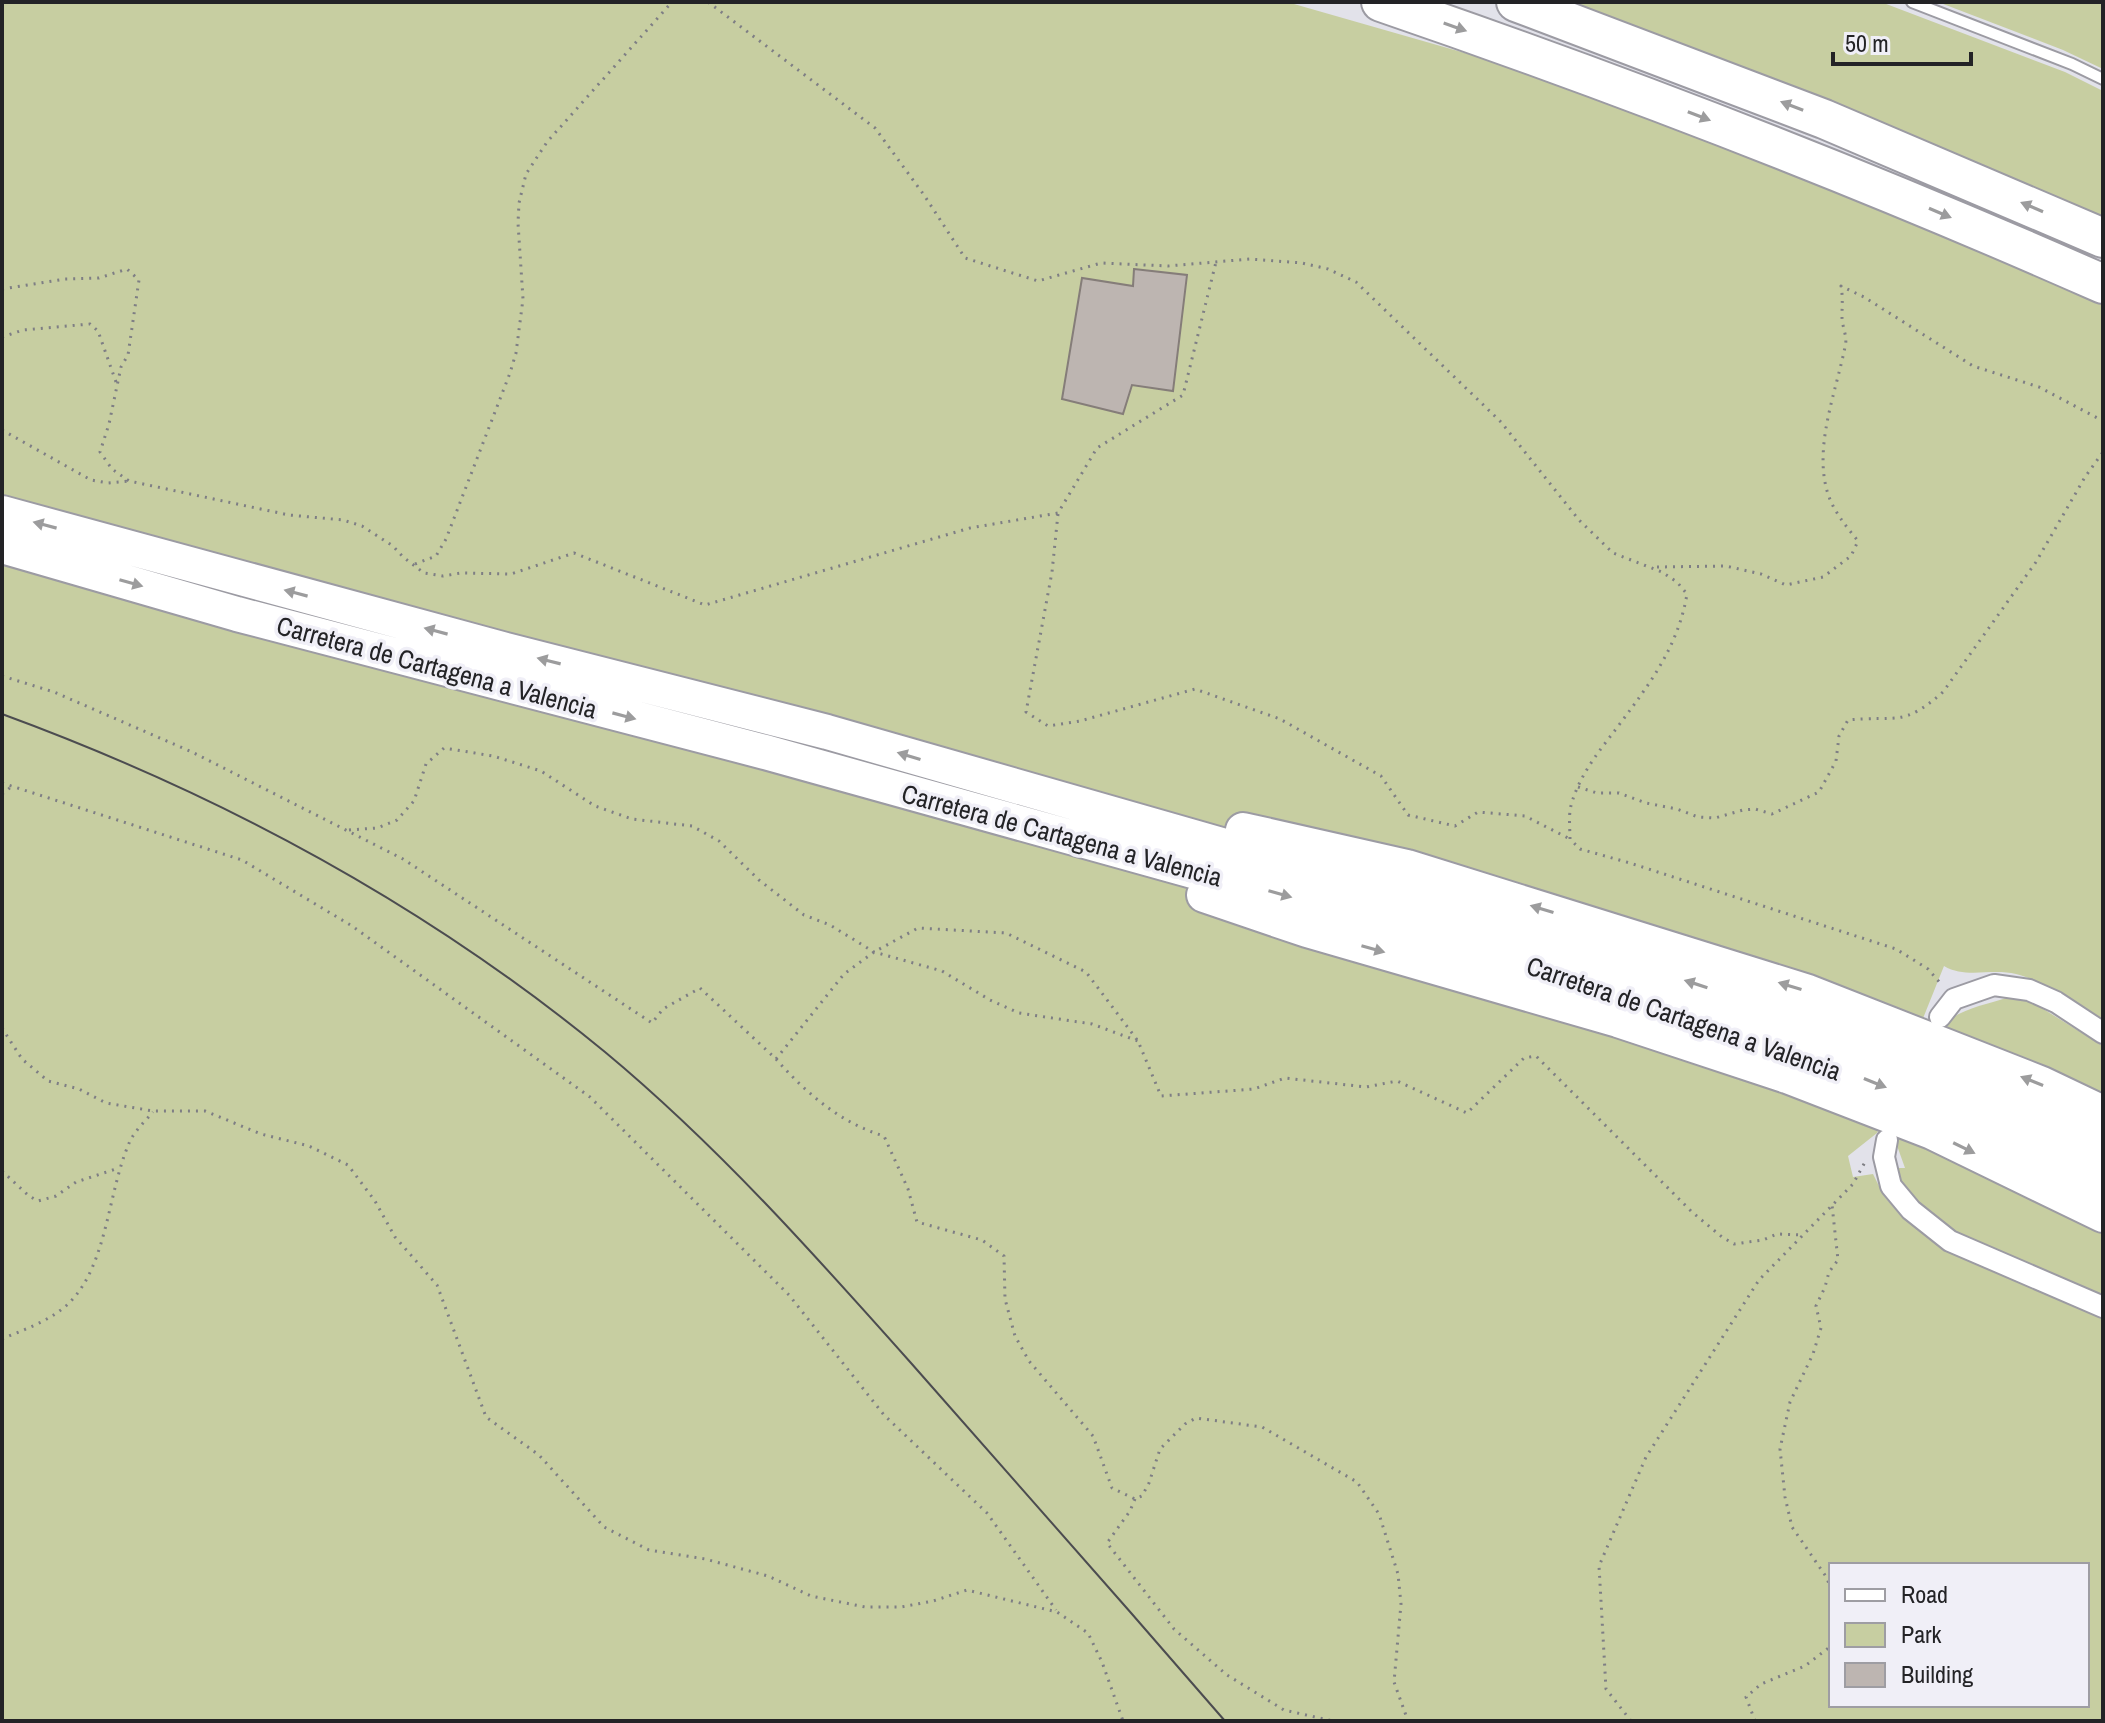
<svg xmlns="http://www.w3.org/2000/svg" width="2105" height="1723" font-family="'Archivo Narrow',sans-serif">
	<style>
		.green { fill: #c7cea1; fill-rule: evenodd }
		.building { fill: #bdb5b1; stroke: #857d79; stroke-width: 2 }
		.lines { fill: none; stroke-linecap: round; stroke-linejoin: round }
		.service-casing { stroke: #9c9ba3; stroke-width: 14 }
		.minor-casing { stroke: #9c9ba3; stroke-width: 24 }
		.trunk-casing { stroke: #9c9ba3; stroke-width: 38 }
		.motorway-casing { stroke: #9c9ba3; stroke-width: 42 }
		.path { stroke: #7e7e84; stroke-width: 3; stroke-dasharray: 2 6; stroke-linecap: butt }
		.service { stroke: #fff; stroke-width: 10 }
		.minor { stroke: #fff; stroke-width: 20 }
		.trunk { stroke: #fff; stroke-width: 34 }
		.motorway { stroke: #fff; stroke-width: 38 }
		.tram { stroke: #4c4c50; stroke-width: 2 }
		.oneway { fill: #9c9c9d }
		.labels { text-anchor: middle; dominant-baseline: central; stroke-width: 7; stroke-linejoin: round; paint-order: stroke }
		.street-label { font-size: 26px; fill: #232326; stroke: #f0eff7 }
	</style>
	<rect width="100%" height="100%" fill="#e2e2ea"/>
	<path class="green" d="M2 2H1287L1549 77 1996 256 2103 305V1023C2076 1006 2048 982 2016 974 1991 968 1966 979 1944 966L1877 1133 1848 1156 1853 1177 1873 1174 1884 1196 1900 1215 1955 1252 1993 1272 2103 1316V1721H2ZM1831 1565H2087V1705H1831Z
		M1571 2H1881L2065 72 2103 91V218L1807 91Z
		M1938 2H2103V69L2063 50Z
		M2006 998 2032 1002 2103 1046V1100L1940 1030C1953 1010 1985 1005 2006 998Z
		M1905 1133 2103 1227V1298L1959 1234 1928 1215 1898 1180 1897 1168H1905L1895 1140Z"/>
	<path class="building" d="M1134 269 1187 275 1173 391 1132 385 1123 414 1062 399 1082 278 1133 286Z"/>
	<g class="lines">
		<g class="service-casing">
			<path id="service" d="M1912 2 2072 64 2103 79"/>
		</g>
		<g class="minor-casing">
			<path id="minor" d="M1940 1017 1954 999 1994 985 2029 990 2056 1002 2103 1033
				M1887 1140 1884 1157 1891 1186 1911 1210 1950 1241 2103 1307"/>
		</g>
		<g class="trunk-casing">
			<path id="trunk" d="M2 513 502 649 827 732 1598 953 1770 1008 1939 1074 2103 1148
				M2 546 237 614 765 752 1487 953 1767 1041 1955 1115 2103 1182
				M1243 830 1407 867 1808 992 2042 1084 2103 1113
				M1204 895 1307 930 1618 1020 1787 1076 1932 1132 2103 1215"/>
		</g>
		<g class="motorway-casing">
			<path id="motorway" d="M1381 2C1626 86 1866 179 2103 284
				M1516 2 1824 119 2103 238"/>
		</g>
		<path class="path" d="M708 2 875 128 924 195 965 258 1038 281 1101 263 1168 266 1250 259 1302 263 1328 269 1356 282 1501 422 1579 520 1613 553 1662 572 1677 582 1687 594C1678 648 1648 686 1616 729 1599 751 1580 775 1572 802 1568 814 1570 827 1570 839L1580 849 1630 863 1896 949 1928 969 1941 984
			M2 289 65 279 99 278 127 269 139 280 128 355 121 367 109 424 100 452 112 469 129 481 289 515 343 520 362 526 393 546 403 557 424 573 443 576 461 573 511 574 574 553 705 605 970 528 1058 513 1097 448 1183 395 1216 262
			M2 337 23 330 90 324 98 331 116 382
			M2 430 91 480 108 483 129 481
			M1058 514 1052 572 1026 712 1048 726 1080 721 1195 689 1280 719 1381 776 1408 815 1455 826 1478 812 1525 816 1570 839
			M415 564 436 556 446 539 510 373 516 353 523 299 518 223 519 203 526 174 547 142 672 2
			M1657 567 1726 566 1761 574 1786 585 1823 577 1851 556 1858 541C1846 526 1834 512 1828 494 1813 448 1836 392 1845 347 1848 337 1842 327 1842 317 1842 305 1843 297 1841 286L1864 297 1973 366 2039 387 2103 421
			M2 676 54 692 192 752 403 859 652 1023 663 1009 700 988 776 1059 844 974 874 952 918 928 1006 933 1086 972 1138 1041 1161 1096 1254 1089 1285 1078 1366 1087 1397 1081 1467 1113 1524 1058 1536 1056 1692 1212 1722 1237 1734 1244 1763 1240 1777 1234 1803 1235
			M2 783 242 860 352 926 590 1097 789 1295 884 1415 987 1513 1056 1610
			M1578 787 1597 793H1619L1646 803 1677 809 1698 817 1715 818 1743 810 1755 809 1772 814 1819 792 1836 761 1839 736 1848 720C1897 715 1902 728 1943 692L2036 562 2085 477 2103 452
			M2 794 11 787
			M349 830 377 828 397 820 414 801 426 764 444 748 493 756 541 771 595 806 632 819 692 826 719 841 759 880 804 915 830 925 874 952 942 971 990 1000 1019 1013 1092 1024 1138 1041
			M2 1028 22 1059 48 1081 79 1089 106 1103 153 1111H205L261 1134 309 1146 348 1165 375 1201 395 1237 437 1285 486 1417 539 1455 604 1527 649 1550 705 1559 768 1576 811 1596 865 1607H901L933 1601 967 1590 1057 1612 1088 1633 1102 1662 1123 1721
			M776 1059C805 1092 840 1123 884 1136L908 1189 917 1222 982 1240 1004 1256 1005 1299 1015 1336 1029 1361 1093 1436 1112 1488 1135 1499 1142 1496 1149 1483 1160 1449 1185 1424 1196 1418 1262 1427 1357 1482 1379 1514 1398 1574 1401 1604 1394 1682 1408 1721
			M2 1171 29 1196 38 1201 56 1196 76 1182 119 1168
			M2 1339C25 1329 53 1320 71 1301 108 1262 108 1190 130 1141 135 1131 145 1121 153 1112
			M1135 1499 1130 1511 1107 1543 1174 1629 1227 1675 1284 1710 1333 1721
			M1831 1590 1827 1578 1792 1527 1785 1497 1780 1449 1790 1402 1813 1354 1821 1328 1816 1306 1825 1287 1829 1272 1838 1260 1832 1205
			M1631 1721 1606 1689 1599 1566 1646 1457 1759 1280 1853 1184 1865 1162
			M1755 1721 1746 1697 1761 1684 1805 1666 1831 1646
			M2085 1721 2103 1720"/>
		<use href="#service" class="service"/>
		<use href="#minor" class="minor"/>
		<use href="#trunk" class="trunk"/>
		<use href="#motorway" class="motorway"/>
		<path class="tram" d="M2 714C220 794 425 904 605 1052 717 1145 814 1254 911 1363 1016 1481 1121 1601 1225 1721"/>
	</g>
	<defs><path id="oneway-solid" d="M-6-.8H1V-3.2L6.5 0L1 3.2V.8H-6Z" transform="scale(2)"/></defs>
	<g class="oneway">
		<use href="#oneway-solid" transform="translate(1455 27) rotate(19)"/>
		<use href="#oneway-solid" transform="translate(1792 106) rotate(-159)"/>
		<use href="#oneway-solid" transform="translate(1699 116) rotate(21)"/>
		<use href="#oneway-solid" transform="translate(2032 207) rotate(-157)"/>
		<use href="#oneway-solid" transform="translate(1940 213) rotate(23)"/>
		<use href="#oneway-solid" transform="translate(45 525) rotate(-165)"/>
		<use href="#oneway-solid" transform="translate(131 583) rotate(16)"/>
		<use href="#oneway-solid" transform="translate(296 593) rotate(-165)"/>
		<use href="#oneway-solid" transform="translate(436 631) rotate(-165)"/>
		<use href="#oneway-solid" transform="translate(549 661) rotate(-166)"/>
		<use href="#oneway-solid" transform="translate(624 716) rotate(15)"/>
		<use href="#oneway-solid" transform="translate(909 756) rotate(-163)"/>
		<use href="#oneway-solid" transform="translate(1280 894) rotate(16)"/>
		<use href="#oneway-solid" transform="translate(1542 909) rotate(-163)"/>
		<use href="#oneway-solid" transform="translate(1373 949) rotate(16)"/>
		<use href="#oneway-solid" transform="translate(1696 984) rotate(-162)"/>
		<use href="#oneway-solid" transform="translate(1790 986) rotate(-163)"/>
		<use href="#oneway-solid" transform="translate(2032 1081) rotate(-158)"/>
		<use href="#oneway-solid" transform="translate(1875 1083) rotate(22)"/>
		<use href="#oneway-solid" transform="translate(1964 1148) rotate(26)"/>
	</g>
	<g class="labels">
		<g class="street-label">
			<text transform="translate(437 667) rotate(15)">Carretera de Cartagena a Valencia</text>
			<text transform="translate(1062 835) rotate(15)">Carretera de Cartagena a Valencia</text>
			<text transform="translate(1684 1018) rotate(19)">Carretera de Cartagena a Valencia</text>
		</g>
	</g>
	<rect width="2105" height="1723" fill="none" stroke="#232326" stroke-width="8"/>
	<rect x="1829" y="1563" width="260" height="144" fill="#f0eff7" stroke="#9e9da3" stroke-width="2"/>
	<rect x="1845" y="1589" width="40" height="12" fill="#ffffff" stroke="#9e9da3" stroke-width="2"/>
	<text x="1901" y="1603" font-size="24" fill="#232326">Road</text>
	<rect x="1845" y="1623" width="40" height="24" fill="#c7cea1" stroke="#9e9da3" stroke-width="2"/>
	<text x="1901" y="1643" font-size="24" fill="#232326">Park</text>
	<rect x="1845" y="1663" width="40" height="24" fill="#bdb5b1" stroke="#9e9da3" stroke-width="2"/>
	<text x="1901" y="1683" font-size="24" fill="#232326">Building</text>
	<path d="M1833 52v12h138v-12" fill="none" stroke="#232326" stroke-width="4"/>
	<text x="1845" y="52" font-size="24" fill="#232326" stroke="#f0eff7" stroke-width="6" paint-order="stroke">50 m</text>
</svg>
